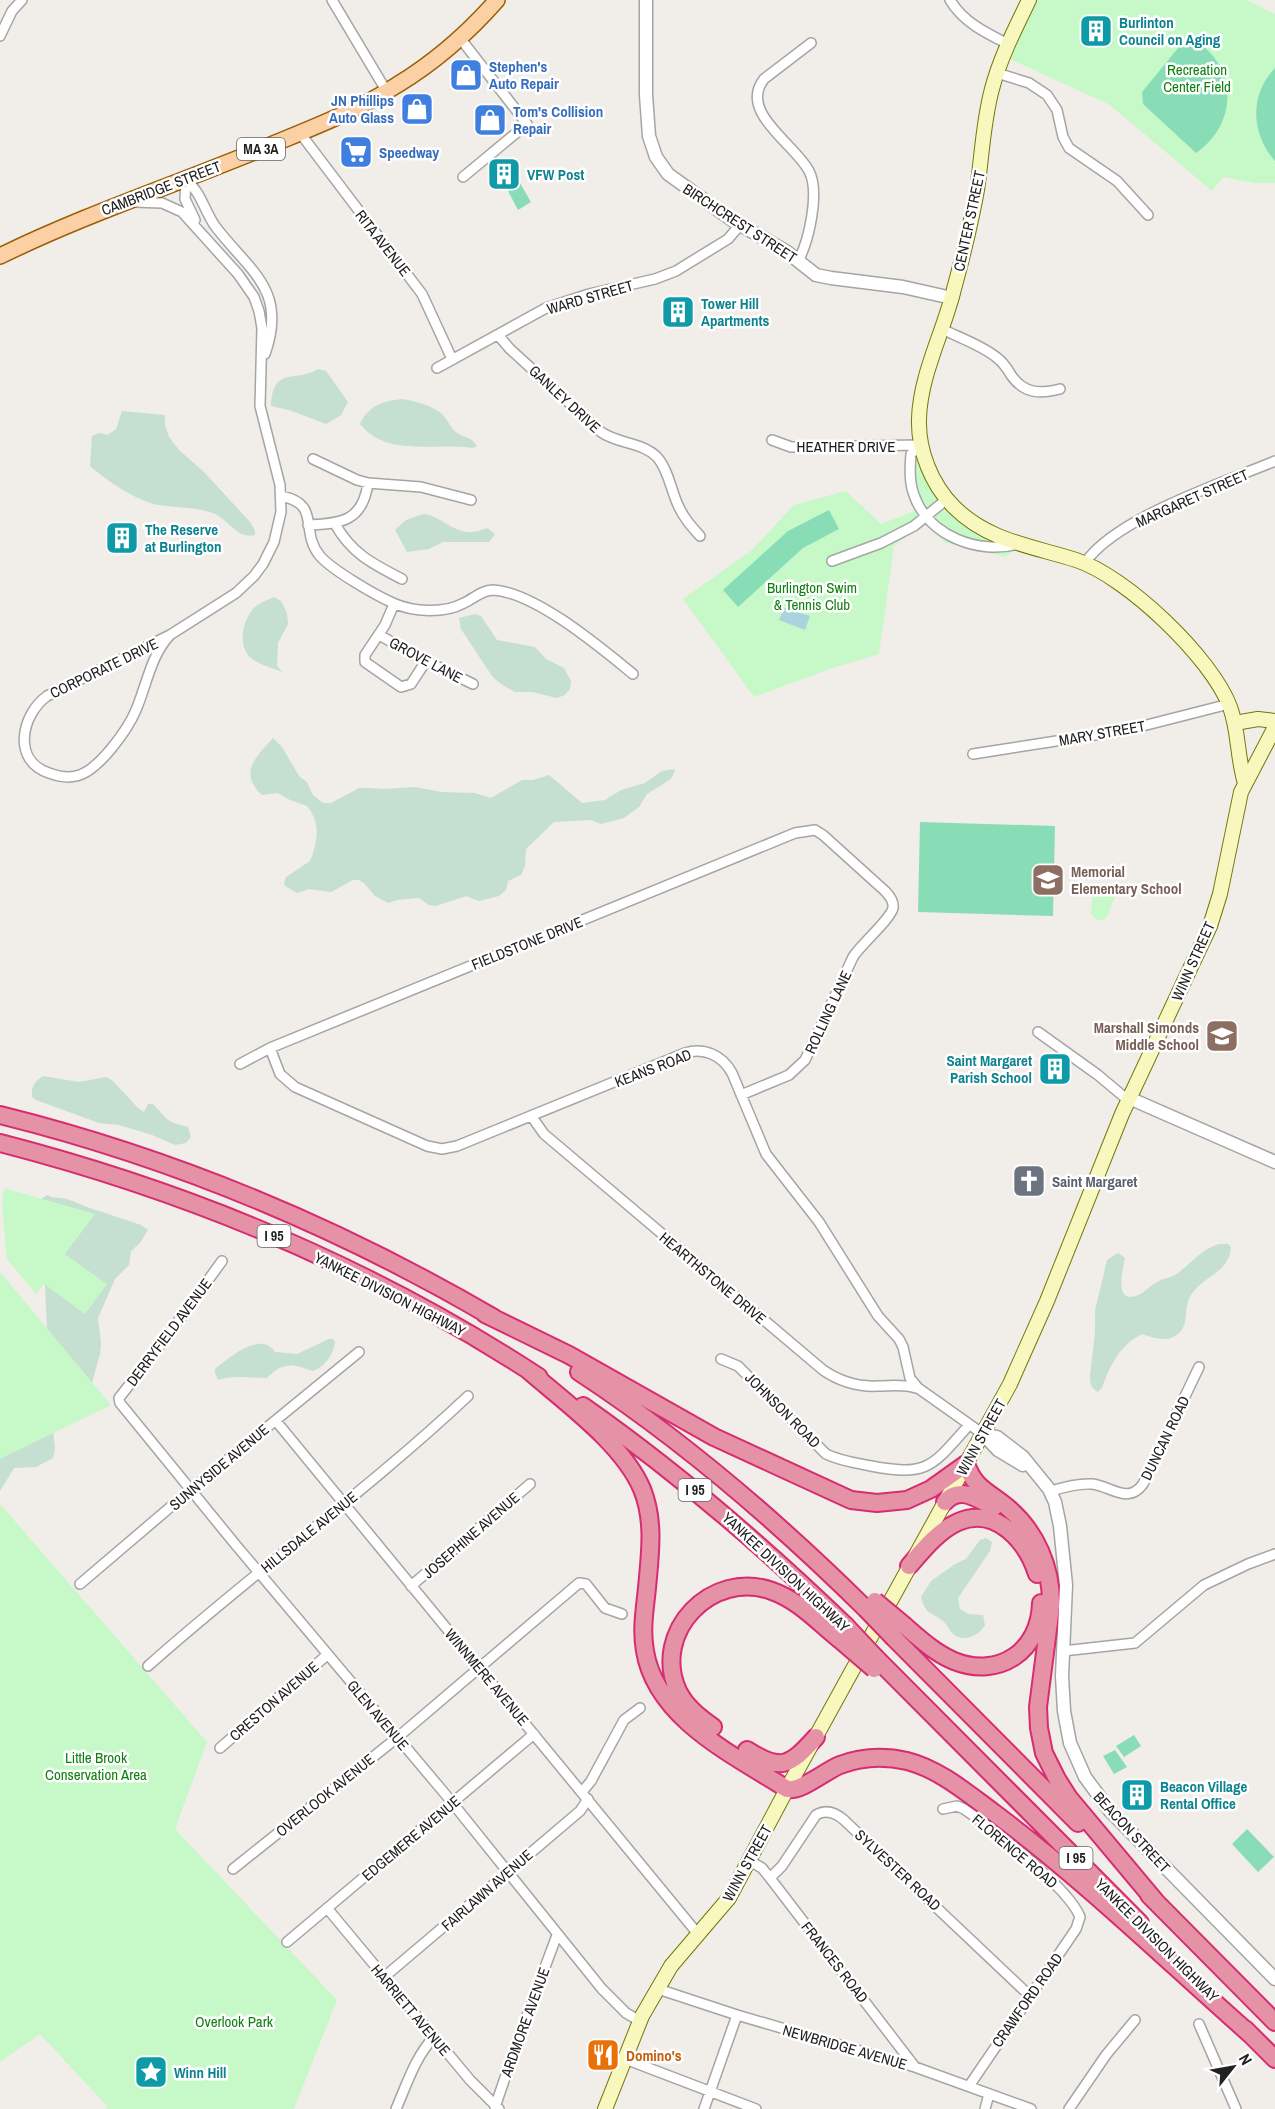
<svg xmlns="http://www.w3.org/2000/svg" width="1275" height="2109" font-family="'Archivo Narrow',sans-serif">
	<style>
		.wetland { fill: #c5dfd1 }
		.park { fill: #c7f9c8 }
		.pitch { fill: #88ddb7 }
		.water { fill: #aad4dd }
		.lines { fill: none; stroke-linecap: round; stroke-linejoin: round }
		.minor-casing { stroke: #a5a5a5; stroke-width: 12 }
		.tertiary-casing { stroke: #a5a5a5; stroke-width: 15 }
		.secondary-casing { stroke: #727808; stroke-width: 16 }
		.primary-casing { stroke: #9a5f04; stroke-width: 18 }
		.motorway-casing { stroke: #d72c71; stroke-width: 20 }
		.minor { stroke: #fff; stroke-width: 9 }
		.tertiary { stroke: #fff; stroke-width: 12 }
		.secondary { stroke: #f8f8be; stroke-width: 14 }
		.primary { stroke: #fad0a4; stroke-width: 15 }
		.motorway { stroke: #e592a7; stroke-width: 16 }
		.motorway-bridge-casing { stroke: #d72c71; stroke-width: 20; stroke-linecap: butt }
		.motorway-bridge { stroke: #e592a7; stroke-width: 16 }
		.labels { text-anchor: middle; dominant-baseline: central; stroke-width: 5; stroke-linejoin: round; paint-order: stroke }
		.shield { fill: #fff; stroke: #646464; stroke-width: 1.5 }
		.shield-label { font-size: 14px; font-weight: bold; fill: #212121 }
		.culture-label { font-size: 15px; font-weight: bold; fill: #0d838f; stroke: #fff; text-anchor: start }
		.shop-label { font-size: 15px; font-weight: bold; fill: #366cbe; stroke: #fff; text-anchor: start }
		.park-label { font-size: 15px; fill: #0f7f11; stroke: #fff }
		.street-label { font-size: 15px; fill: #212121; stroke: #fff }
		.education-label { font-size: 15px; font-weight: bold; fill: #785e54; stroke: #fff; text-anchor: start }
		.worship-label { font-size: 15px; font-weight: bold; fill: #5b616d; stroke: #fff; text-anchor: start }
		.food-label { font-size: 15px; font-weight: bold; fill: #c56008; stroke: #fff; text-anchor: start }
	</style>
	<rect width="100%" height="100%" fill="#f1ede8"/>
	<path class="wetland" d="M318 369 326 371 348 402 341 415 326 424 289 410 271 406C273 366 294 383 318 369Z
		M402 399C415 401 431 405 442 414 448 420 451 429 457 433 465 438 472 437 477 446L473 448C435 442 387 458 360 424 368 406 383 401 402 399Z
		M122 411 165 415V424L169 437 179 450 204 472 251 523 255 531V535C238 540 229 520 215 514 199 507 177 508 159 505 138 502 106 480 90 466L92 436 99 433 108 435 116 429Z
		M423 514C440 515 454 534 473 532 477 532 483 529 487 528L495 534 489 542H443L429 549 407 552 395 530 406 520Z
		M274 597 281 601 287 613 288 624 278 643 277 666 283 672C273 668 251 663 246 652 239 639 244 618 254 608 259 603 268 600 274 597Z
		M475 614 481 616 497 640 535 647 546 659 564 668 571 681 570 689 565 695 557 698 532 692H515L501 684 492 676 461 629 459 618Z
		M273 738 282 747 299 776 307 782 313 795 323 803H331L359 788H369L383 789 415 787 441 792 475 793 491 798 522 780H533L549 775 582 803 605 800 621 790 645 783 662 771 674 769 675 771 671 779 647 794 639 807 624 818 601 824 590 820 554 822 526 849 525 866 521 875 508 881 506 890 499 896 479 901 466 896 436 906 429 905 419 898 397 900 388 903 375 896 364 883 359 880H353L331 892 309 889 297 893 285 886 284 883 286 877 310 861C318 842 321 823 307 806L290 800 277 793 262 795C238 773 256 757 273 738Z
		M43 1076 79 1082 106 1077 112 1080 138 1108 144 1112 148 1104H153C170 1122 165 1121 188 1127L191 1137 186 1143 175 1145 152 1135 119 1125 99 1123 36 1100 32 1097C31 1086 35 1081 43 1076Z
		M47 1195 52 1197 67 1199 90 1208 141 1225 148 1230 140 1243 131 1251 129 1265 115 1279 98 1318 101 1343 100 1354 92 1383 53 1430 55 1449 53 1458 36 1467 14 1468 0 1491V1441L47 1329 41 1199Z
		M1220 1244H1228L1231 1247C1230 1272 1203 1276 1191 1295 1183 1307 1190 1324 1178 1334 1167 1343 1154 1338 1142 1334 1120 1345 1110 1365 1102 1388L1098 1392C1091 1388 1090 1384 1090 1376L1095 1332V1311L1107 1260 1118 1253 1125 1258C1122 1271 1113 1309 1142 1293 1147 1290 1151 1285 1157 1282 1163 1278 1172 1278 1178 1273 1193 1262 1202 1248 1220 1244Z
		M329 1339H333L335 1342C333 1355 326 1366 313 1371 293 1364 283 1361 267 1378 250 1378 235 1375 218 1380L215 1373V1369C229 1358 261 1330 275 1352L297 1354Z
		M986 1538 992 1542 990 1551 958 1598 960 1609 968 1614 983 1615 985 1625C980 1634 967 1642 956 1636 950 1633 948 1625 943 1621 931 1611 926 1616 921 1597L931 1581 955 1564 966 1559 980 1540Z"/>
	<path class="park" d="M1035 0H1247L1275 14V183H1255L1223 177 1212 191 1110 105 1010 59Z
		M919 454 932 484 1016 549 1005 557 944 542 925 523 894 546 879 654 830 669 754 697 683 599 752 550 794 505 846 491 881 524 915 511 906 482 905 460Z
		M1101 885 1112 888 1116 894 1107 917 1102 921 1094 918 1091 913 1093 890Z
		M4 1188 95 1214 65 1254 107 1284 85 1314 44 1284 36 1294 7 1259 2 1206Z
		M0 1272 111 1405 0 1459Z
		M0 1504 207 1742 175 1829 337 2000 294 2109H106L107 2106 40 2034 0 2062Z"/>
	<path class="pitch" d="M1188 36C1237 61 1241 122 1196 153L1143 104 1142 92Z
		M1275 68V161C1251 134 1249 95 1275 68Z
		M520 183 531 202 518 210 508 191Z
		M829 510 839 529 803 548 738 607 723 590 788 531Z
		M920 822 1055 826 1053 916 918 912Z
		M1134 1735 1141 1746 1124 1757 1116 1746Z
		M1115 1750 1127 1767 1114 1774 1103 1756Z
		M1247 1829 1274 1857 1258 1872 1232 1844Z"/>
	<path class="water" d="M784 608 810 616 805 630 779 620Z"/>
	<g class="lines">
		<g class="minor-casing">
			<path id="minor" d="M332 0 387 92
				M950 0C963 22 986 33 1008 44
				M0 36 12 11 22 0
				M460 38 527 124 463 177
				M997 73 1029 83 1047 95 1057 110 1063 137 1069 148 1117 181 1148 215
				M300 133 422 294 452 359
				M186 180C201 192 204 210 215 226 249 271 288 289 265 354
				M186 180 185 199 195 220
				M133 202 162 203 182 212 238 274 254 297 259 311 262 328 260 406 280 485 281 512 274 542 263 564 254 576 236 593 170 635 47 696C21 715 12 761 49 773 57 776 68 778 76 776 98 772 128 729 136 710 147 684 151 655 170 635
				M798 261C809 241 820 192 809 171 795 144 738 112 764 79L811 43
				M942 329C960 338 981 345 996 357 1003 362 1007 368 1011 375 1024 394 1040 394 1060 389
				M498 335 510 349 601 432C618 444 642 442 657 457 668 469 671 490 678 505 683 517 691 526 700 536
				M437 368 546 308 589 294 655 279 676 271 728 239 740 225
				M772 440 791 447 921 445
				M921 445 911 454C910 467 909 482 914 495 928 536 979 555 1018 544
				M313 459 357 480 368 483 421 487 471 500
				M281 496C322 504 299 531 320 556 332 570 375 595 393 603 413 612 444 614 464 603 473 599 482 590 493 590 535 592 601 648 633 674
				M335 524C352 554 373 564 402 579
				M308 525C341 524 363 521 368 483
				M832 561 881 543 914 526 947 499
				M1085 563C1115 518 1225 482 1275 461
				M394 604 385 625 365 655V662L401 687 411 684 426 661
				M379 635 426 661 473 684
				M973 754 1127 730 1229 704
				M1038 1032 1098 1075 1123 1096 1129 1098
				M270 1048 280 1074 295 1087 427 1146 442 1149 457 1146 685 1053C704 1047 722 1055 732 1073L766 1154 819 1222 878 1316 899 1339 903 1347 910 1378 918 1388 983 1434
				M240 1064 270 1048 795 833 815 830 823 835 885 891C890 896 894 901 893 908 890 920 861 944 853 957L805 1060 789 1075 741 1095
				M532 1117 544 1134 823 1370C839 1381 859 1387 878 1386 891 1386 904 1384 916 1388
				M222 1261 166 1338 119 1398 120 1403 235 1544 446 1795 602 1989 626 2013 640 2021
				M721 1359 738 1366 826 1454C840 1461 856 1463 871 1466 929 1477 932 1466 969 1425
				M276 1421 698 1934
				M1051 1491C1064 1487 1078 1483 1092 1484 1111 1486 1128 1505 1143 1484L1199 1367
				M80 1584 188 1492 359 1352
				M411 1586 530 1484
				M1063 1651 1135 1643 1204 1585 1248 1564 1275 1554
				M148 1666C252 1573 366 1492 468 1396
				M220 1748 327 1655
				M582 1792 591 1781 624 1720 640 1708
				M943 1809 957 1806 964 1809C992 1828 1069 1888 1080 1917L1076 1929 969 2086
				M750 1861 762 1868 770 1878 915 2067
				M233 1869 398 1737 579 1583 586 1584 605 1608 622 1614
				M770 1878 782 1866 816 1815C826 1809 836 1813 844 1820L1030 1996
				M327 1908 470 2080 499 2109
				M287 1942 534 1734
				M383 1978 580 1811 588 1799
				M658 1989 737 2015 915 2067 1031 2109
				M1199 2024 1236 2109
				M625 2059 756 2109
				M495 2107 520 2034 557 1935
				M396 2109C407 2084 415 2057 434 2037
				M704 2109 737 2015
				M985 2109 989 2094
				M1069 2109 1106 2055 1135 2020"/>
		</g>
		<g class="tertiary-casing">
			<path id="tertiary" d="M646 0V95L649 136 656 157 668 174 732 220 787 252 816 275 831 278 903 287 952 298
				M1129 1098 1275 1162
				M983 1434 997 1437 1023 1457 1049 1489 1055 1502 1060 1526 1066 1585 1062 1676 1064 1711 1070 1743 1085 1777 1110 1811 1275 1979
				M983 1434 998 1450 1023 1465"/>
		</g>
		<g class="secondary-casing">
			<path id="secondary" d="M1029 0C1015 29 1000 58 992 89 983 122 982 156 977 190 971 223 963 256 954 289 944 331 920 375 919 419 918 450 931 484 954 507 988 541 1032 546 1076 560 1126 576 1212 658 1230 707 1239 731 1237 758 1245 783
				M1235 723 1258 719 1275 721
				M605 2109 642 2016 671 1966 729 1898 787 1789 1010 1384 1047 1301 1122 1114 1210 926 1220 894 1241 792 1275 727"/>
		</g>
		<g class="primary-casing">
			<path id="primary" d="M0 256C90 212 186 181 278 142 319 125 360 109 397 85 435 62 468 33 497 0"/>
		</g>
		<g class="motorway-casing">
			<path id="motorway" d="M0 1115C173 1158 340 1228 494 1318
				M0 1143C190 1192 374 1269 539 1377
				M485 1314 569 1355 714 1437 851 1500 877 1503 907 1500 931 1489 966 1464C975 1489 988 1491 1007 1507 1036 1531 1052 1568 1051 1606L1038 1707 1039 1728 1044 1753 1057 1779 1069 1798 1156 1902
				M529 1371C566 1403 623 1444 642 1489 655 1521 650 1554 647 1588 645 1608 641 1630 645 1651 656 1719 734 1755 787 1789 801 1792 825 1771 840 1765 861 1757 885 1756 907 1761 939 1769 967 1793 993 1812 1084 1880 1166 1960 1251 2035
				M579 1372C683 1440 778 1522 866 1609
				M583 1406C677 1472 763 1546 846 1626
				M945 1502C960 1485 977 1499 994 1507
				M909 1566C923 1550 938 1531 958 1522 996 1505 1027 1542 1037 1574
				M905 1626C920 1639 935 1653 954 1661 999 1679 1040 1651 1041 1603
				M894 1638 1078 1823
				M876 1658 1140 1923
				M713 1727C699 1717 686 1707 678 1691 651 1632 712 1569 772 1591 798 1600 818 1622 839 1639
				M747 1750C781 1772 790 1766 816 1737
				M1149 1895 1275 2022
				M1245 2029 1275 2059"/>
		</g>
		<use href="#minor" class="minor"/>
		<use href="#tertiary" class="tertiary"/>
		<use href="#secondary" class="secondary"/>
		<use href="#primary" class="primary"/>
		<use href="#motorway" class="motorway"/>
		<g class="motorway-bridge-casing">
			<path id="motorway-bridge" d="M875 1601 905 1626
				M866 1609 894 1638
				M846 1626 876 1658
				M839 1639 874 1669"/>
		</g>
		<use href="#motorway-bridge" class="motorway-bridge"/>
	</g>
	<defs>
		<g id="building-square" transform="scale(1.725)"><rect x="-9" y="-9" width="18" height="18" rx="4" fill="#0f9aa8" stroke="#fff"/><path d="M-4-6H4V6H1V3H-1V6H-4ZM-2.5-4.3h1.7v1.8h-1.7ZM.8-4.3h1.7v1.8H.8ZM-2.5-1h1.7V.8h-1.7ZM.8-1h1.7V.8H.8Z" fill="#fff"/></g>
		<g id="shop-square" transform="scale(1.725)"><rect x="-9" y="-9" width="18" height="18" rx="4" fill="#3f7fe0" stroke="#fff"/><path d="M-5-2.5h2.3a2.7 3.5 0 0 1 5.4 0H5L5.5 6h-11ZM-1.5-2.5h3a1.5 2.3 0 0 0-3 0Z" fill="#fff"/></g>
		<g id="supermarket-square" transform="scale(1.725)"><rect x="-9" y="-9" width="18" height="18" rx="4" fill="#3f7fe0" stroke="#fff"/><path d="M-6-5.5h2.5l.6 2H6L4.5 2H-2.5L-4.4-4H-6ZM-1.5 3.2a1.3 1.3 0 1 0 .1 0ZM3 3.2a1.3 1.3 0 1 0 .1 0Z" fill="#fff"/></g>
		<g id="school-square" transform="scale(1.725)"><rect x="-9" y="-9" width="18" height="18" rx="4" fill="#8d6e63" stroke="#fff"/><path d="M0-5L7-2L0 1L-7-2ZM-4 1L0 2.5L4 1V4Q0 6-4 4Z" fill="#fff"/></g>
		<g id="church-square" transform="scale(1.725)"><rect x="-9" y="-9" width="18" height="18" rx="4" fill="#6b7280" stroke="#fff"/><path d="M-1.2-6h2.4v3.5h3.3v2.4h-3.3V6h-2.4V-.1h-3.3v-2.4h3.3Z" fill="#fff"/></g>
		<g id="restaurant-square" transform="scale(1.725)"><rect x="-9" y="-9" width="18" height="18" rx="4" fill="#e8710a" stroke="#fff"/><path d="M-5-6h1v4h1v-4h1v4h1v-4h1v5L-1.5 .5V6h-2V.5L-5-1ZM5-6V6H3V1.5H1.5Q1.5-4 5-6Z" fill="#fff"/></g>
		<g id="sight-square" transform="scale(1.725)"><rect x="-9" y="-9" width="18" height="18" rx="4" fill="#0f9aa8" stroke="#fff"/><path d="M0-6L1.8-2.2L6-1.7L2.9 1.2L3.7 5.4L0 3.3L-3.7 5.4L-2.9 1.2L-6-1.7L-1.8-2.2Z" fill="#fff"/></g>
	</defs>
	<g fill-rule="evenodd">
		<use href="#building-square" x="1096" y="31"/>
		<use href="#shop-square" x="466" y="75"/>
		<use href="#shop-square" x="417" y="109"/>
		<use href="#shop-square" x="490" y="120"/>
		<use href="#supermarket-square" x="356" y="152"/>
		<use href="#building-square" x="504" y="174"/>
		<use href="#building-square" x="678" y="312"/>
		<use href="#building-square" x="122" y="538"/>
		<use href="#school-square" x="1048" y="880"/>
		<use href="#school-square" x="1222" y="1036"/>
		<use href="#building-square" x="1055" y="1069"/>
		<use href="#church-square" x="1029" y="1181"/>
		<use href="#building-square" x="1137" y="1795"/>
		<use href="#restaurant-square" x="603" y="2055"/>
		<use href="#sight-square" x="151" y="2072"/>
	</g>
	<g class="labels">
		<g class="shield">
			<rect x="237" y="138" width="48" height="22" rx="4.5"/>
			<rect x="257.5" y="1225" width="33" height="22" rx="4.5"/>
			<rect x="678.5" y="1479" width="33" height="22" rx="4.5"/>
			<rect x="1059.5" y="1847" width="33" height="22" rx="4.5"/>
		</g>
		<g class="shield-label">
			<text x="261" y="149">MA 3A</text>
			<text x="274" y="1236">I 95</text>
			<text x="695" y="1490">I 95</text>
			<text x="1076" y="1858">I 95</text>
		</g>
		<g class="culture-label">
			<text x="1119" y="22">Burlinton<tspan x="1119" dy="17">Council on Aging</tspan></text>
			<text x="527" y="174">VFW Post</text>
			<text x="701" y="303">Tower Hill<tspan x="701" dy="17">Apartments</tspan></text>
			<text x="145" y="529">The Reserve<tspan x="145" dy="17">at Burlington</tspan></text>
			<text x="1032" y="1060" text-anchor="end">Saint Margaret<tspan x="1032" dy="17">Parish School</tspan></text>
			<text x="1160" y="1786">Beacon Village<tspan x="1160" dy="17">Rental Office</tspan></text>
			<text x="174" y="2072">Winn Hill</text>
		</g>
		<g class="shop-label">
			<text x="489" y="66">Stephen's<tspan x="489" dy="17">Auto Repair</tspan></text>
			<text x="394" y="100" text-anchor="end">JN Phillips<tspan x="394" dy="17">Auto Glass</tspan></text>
			<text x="513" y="111">Tom's Collision<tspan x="513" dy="17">Repair</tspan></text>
			<text x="379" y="152">Speedway</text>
		</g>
		<g class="park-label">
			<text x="1197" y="69">Recreation<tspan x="1197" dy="17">Center Field</tspan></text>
			<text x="812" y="587">Burlington Swim<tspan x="812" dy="17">&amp; Tennis Club</tspan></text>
			<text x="96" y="1757">Little Brook<tspan x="96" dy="17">Conservation Area</tspan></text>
			<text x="234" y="2021">Overlook Park</text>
		</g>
		<g class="street-label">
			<text transform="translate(161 188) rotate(-21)">CAMBRIDGE STREET</text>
			<text transform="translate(969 221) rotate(-78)">CENTER STREET</text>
			<text transform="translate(740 223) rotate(33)">BIRCHCREST STREET</text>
			<text transform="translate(383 243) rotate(52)">RITA AVENUE</text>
			<text transform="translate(590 297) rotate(-16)">WARD STREET</text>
			<text transform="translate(565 399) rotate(43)">GANLEY DRIVE</text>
			<text x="846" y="446">HEATHER DRIVE</text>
			<text transform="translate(1192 498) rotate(-24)">MARGARET STREET</text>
			<text transform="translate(426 660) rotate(28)">GROVE LANE</text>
			<text transform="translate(104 668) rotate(-26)">CORPORATE DRIVE</text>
			<text transform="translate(1102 733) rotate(-10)">MARY STREET</text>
			<text transform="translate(527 943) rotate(-22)">FIELDSTONE DRIVE</text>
			<text transform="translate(1193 961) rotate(-66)">WINN STREET</text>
			<text transform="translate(828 1012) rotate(-65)">ROLLING LANE</text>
			<text transform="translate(653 1068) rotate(-21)">KEANS ROAD</text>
			<text transform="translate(713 1278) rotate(40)">HEARTHSTONE DRIVE</text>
			<text transform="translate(390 1294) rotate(27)">YANKEE DIVISION HIGHWAY</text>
			<text transform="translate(169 1332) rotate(-53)">DERRYFIELD AVENUE</text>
			<text transform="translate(783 1410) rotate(45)">JOHNSON ROAD</text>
			<text transform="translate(981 1437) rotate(-61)">WINN STREET</text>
			<text transform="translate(1165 1438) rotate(-64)">DUNCAN ROAD</text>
			<text transform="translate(219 1467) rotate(-40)">SUNNYSIDE AVENUE</text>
			<text transform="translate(309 1532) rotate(-39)">HILLSDALE AVENUE</text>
			<text transform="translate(471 1535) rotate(-41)">JOSEPHINE AVENUE</text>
			<text transform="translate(786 1572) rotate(43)">YANKEE DIVISION HIGHWAY</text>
			<text transform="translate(487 1677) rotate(50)">WINNMERE AVENUE</text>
			<text transform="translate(274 1701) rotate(-41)">CRESTON AVENUE</text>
			<text transform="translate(378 1715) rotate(50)">GLEN AVENUE</text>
			<text transform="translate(325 1795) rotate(-39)">OVERLOOK AVENUE</text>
			<text transform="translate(1132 1832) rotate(47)">BEACON STREET</text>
			<text transform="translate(411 1838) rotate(-40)">EDGEMERE AVENUE</text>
			<text transform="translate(1015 1851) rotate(40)">FLORENCE ROAD</text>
			<text transform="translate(747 1863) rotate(-61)">WINN STREET</text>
			<text transform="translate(898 1870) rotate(43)">SYLVESTER ROAD</text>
			<text transform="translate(487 1890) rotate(-41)">FAIRLAWN AVENUE</text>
			<text transform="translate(1157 1940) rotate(45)">YANKEE DIVISION HIGHWAY</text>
			<text transform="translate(835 1962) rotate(52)">FRANCES ROAD</text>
			<text transform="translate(1027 2000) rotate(-55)">CRAWFORD ROAD</text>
			<text transform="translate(411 2010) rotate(50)">HARRIETT AVENUE</text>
			<text transform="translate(525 2022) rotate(-70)">ARDMORE AVENUE</text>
			<text transform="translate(845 2047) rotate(16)">NEWBRIDGE AVENUE</text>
		</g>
		<g class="education-label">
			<text x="1071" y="871">Memorial<tspan x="1071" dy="17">Elementary School</tspan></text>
			<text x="1199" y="1027" text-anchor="end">Marshall Simonds<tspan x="1199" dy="17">Middle School</tspan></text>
		</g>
		<g class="worship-label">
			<text x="1052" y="1181">Saint Margaret</text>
		</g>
		<g class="food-label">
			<text x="626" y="2055">Domino's</text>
		</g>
	</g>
	<g transform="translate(1233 2067) rotate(59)" stroke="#ffffff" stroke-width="4.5" paint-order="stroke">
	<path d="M0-4.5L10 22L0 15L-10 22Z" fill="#212121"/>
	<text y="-9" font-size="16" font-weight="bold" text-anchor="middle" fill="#212121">N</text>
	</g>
</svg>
